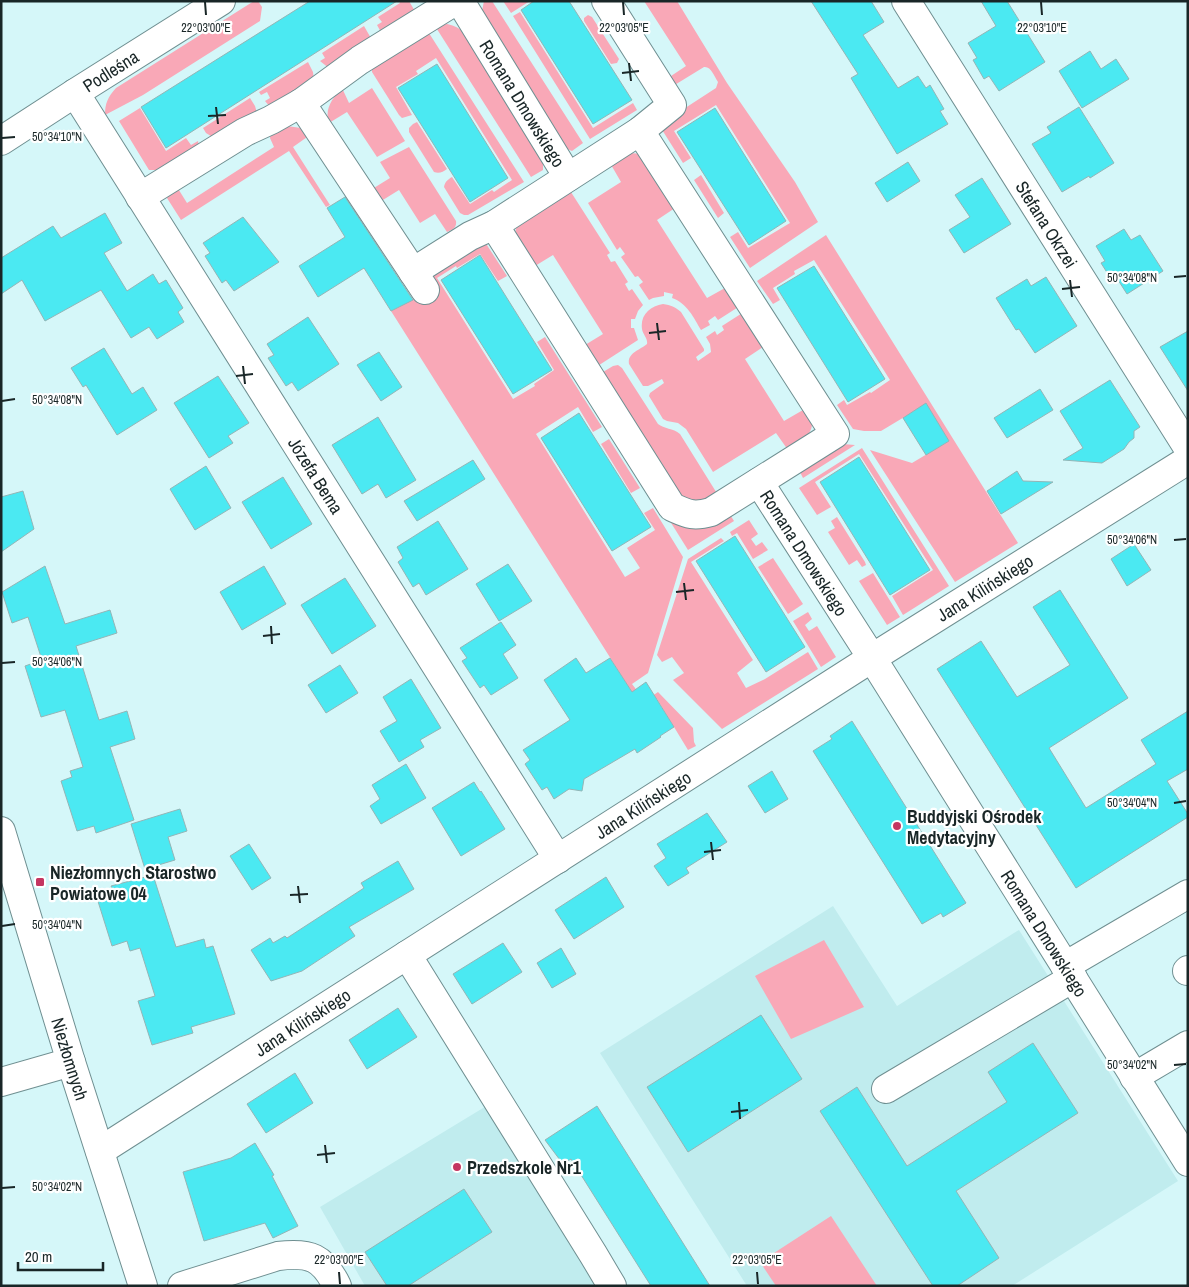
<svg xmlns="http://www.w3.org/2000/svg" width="1189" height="1287" font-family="'Archivo Narrow',sans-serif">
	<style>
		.built { fill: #c0ecee }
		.green { fill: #f9a8b7 }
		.building { fill: #4be9f2; stroke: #93b5b6 }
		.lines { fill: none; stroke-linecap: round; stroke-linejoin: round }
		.minor-casing { stroke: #6f8f91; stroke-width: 30 }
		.minor { stroke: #fff; stroke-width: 28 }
		.ticks { fill: none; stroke: #192627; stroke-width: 2 }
		.poi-dot { fill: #c43661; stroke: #fff; stroke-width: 2 }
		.labels { text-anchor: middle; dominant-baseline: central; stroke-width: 4.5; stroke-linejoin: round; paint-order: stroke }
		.street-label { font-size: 18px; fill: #192627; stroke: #fff }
		.poi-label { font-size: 18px; font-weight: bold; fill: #192627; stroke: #fff; text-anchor: start }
		.ticks-label { font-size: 12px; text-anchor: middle; fill: #192627; stroke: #fff; stroke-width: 4.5; stroke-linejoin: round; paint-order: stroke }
	</style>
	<rect width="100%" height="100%" fill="#d5f7f9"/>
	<path class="built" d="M833 906 897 1006 1019 930 1178 1181 1012 1286H747L600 1053Z
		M488 1105 601 1286H365L320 1207Z"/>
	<path class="green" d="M254 1H258L262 7 260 21 143 95 105 115C105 103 108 97 116 88Z
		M399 1H409L416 13 382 34 377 25 382 22 378 17 400 3Z
		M484 1H492L583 143 572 151 565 148 482 11Z
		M503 1H530L511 13Z
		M644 1H677L727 83 795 182 818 222 750 268 730 237 738 232 748 248 790 223 716 105 674 131 691 158 683 163 659 125 716 88 718 82C714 76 711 66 704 67L673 86 668 78 686 66Z
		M520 12 593 128 633 103 637 110 590 139 513 16Z
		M588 15 592 17 619 59 617 63 611 64 584 21V18Z
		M447 24C455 26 460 28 465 34L543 161V170L531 177 435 26Z
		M364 26 372 40 330 69 320 61 325 58 322 53Z
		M427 30 524 182 468 215H464L460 213 444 187C445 182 447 180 452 177L470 204 492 190 494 192 512 180 436 58 416 71 418 74 396 87 412 115 402 118 399 115 372 72V69Z
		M308 62 313 72 314 81 271 108 265 101 270 98 267 92 261 95 259 92Z
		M342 88 349 103 372 88 405 141 377 157 347 112 329 123C324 108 333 98 342 88Z
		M250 98 255 106 257 113 214 138 206 133 203 128Z
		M140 108 166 151 186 138 191 145 198 141 199 147 161 170H149L119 121Z
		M417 122 447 169C443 172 439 174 434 172L409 132V128L413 124Z
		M287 126 301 128 310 135 293 147 330 205 326 207 289 151 181 220 167 198 169 192 177 187 187 203 274 147 270 138 271 133Z
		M409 147 456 221C457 228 452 230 447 232L435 214 420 223 399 190 378 203 369 191 390 178 380 162Z
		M630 153 643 154 675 208 657 220 707 298 725 288 743 304 718 320 715 316 708 321 710 325 701 330C694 318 687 303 672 298L673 294 664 292V296L653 298 649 300 639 285 643 282 638 276 635 277 621 257 625 254 620 247 617 250 588 203 621 182 610 163Z
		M701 175 724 213 718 218 694 180Z
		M569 189 610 253 607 255 611 262 615 261 628 282 625 284 629 291 632 289 643 305 638 311 635 319H631V328H634L638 340 593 369 585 345 603 334 553 255 535 266 515 233 517 225Z
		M826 235 1018 543 955 582 870 450 912 463 949 441 926 404 881 431H864L853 429 837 405 844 400 847 405 870 392 871 393 890 380 814 260 794 271 795 274 773 288 780 300 773 304 757 281Z
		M483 239 507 276 498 281 480 254 457 268 456 266 437 278 513 399 535 386 534 384 554 370 537 342 545 337 602 427 593 432 578 407 536 434 625 577 640 568 627 548 655 530 644 513 653 508 683 557 648 673 632 684 645 701 658 692 693 728 694 742 696 746 688 750 657 699 642 708 391 311 435 287 433 279 434 273Z
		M663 304C671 305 675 307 681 312L704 349V351L696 357 698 361 711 352 710 344 706 337 715 331 717 335 724 330 722 326 747 310 763 347 745 359 784 421 803 410 811 412C816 435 805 437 788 450L776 433 713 472 686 429 678 423 667 421 663 419 649 396 650 393 664 383 662 379 648 386H643L629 364C627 353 640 350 647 344 648 338 643 335 642 329 640 315 650 306 663 304Z
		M618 365 622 368 658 424C664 429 673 428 680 434L718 495 709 500 687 505 598 375 613 366Z
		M609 439 640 488 631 493 601 444Z
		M842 444 855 445 803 478 799 470Z
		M862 448 949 586 903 615 892 596 933 570 859 454 815 482 831 507 817 515 799 488Z
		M663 510 729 513 734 521 688 550Z
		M837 517 865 562 866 565 862 567 857 560 849 565 828 532 835 528 831 521Z
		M749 520 758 534 751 539 756 546 762 542 768 550 753 559 737 533 732 536 730 532Z
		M721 538 724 541 691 562 753 660 737 673 746 688 765 679 808 652 818 669 722 729 673 680 684 673 672 657 662 662 657 655 688 559Z
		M773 558 803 604 788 614 758 567Z
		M873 573 900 617 887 625 859 581Z
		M808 612 812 619 805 625 809 631 817 626 836 657 821 667 793 621Z
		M824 940 864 1007 791 1039 755 976Z
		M831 1216 877 1286H776L760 1262Z"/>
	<path class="building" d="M310 1H397L166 148 141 107Z
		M534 1H569L632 100 593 124 521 10Z
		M811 1H871L884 22 863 35 898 88 918 76 926 88 930 85 944 109 940 111 948 124 897 154 851 78 858 74Z
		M981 1H1007L1045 62 999 91 989 76 984 79 973 60 977 58 968 43 996 26Z
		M1090 51 1101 69 1116 59 1129 79 1082 108 1059 71Z
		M437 64 508 178 470 202 398 88Z
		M1079 107 1114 163 1090 178 1089 176 1062 192 1032 144 1051 133 1047 127Z
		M715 108 786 221 749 245 677 132Z
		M908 162 920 181 887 202 875 183Z
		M982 178 1011 224 964 253 949 230 970 217 955 195Z
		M345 197 413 300 391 311 364 268 318 297 299 266 345 237 327 208Z
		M105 213 122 243 104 253 127 291 153 274 159 284 166 280 183 308 178 312 184 322 157 339 149 327 131 338 101 290 45 321 22 280 1 294V258L53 226 61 238Z
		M243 217 279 262 234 291 226 280 222 283 205 256 210 253 203 243Z
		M1124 229 1131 240 1140 235 1163 271 1127 294 1118 280 1113 282 1101 263 1105 261 1096 246Z
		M480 255 552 370 513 394 441 280Z
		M814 266 885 379 848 402 777 288Z
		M1046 277 1077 326 1035 353 1019 329 1016 330 996 298 1027 279 1031 286Z
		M308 317 339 364 298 391 292 382 286 386 268 358 274 355 267 344Z
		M1188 331V391L1160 347Z
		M104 348 132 394 143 387 157 410 117 435 86 385 83 387 71 368Z
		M379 352 402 387 381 401 357 365Z
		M218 376 249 423 228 436 233 443 209 458 174 403Z
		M1110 380 1140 427 1134 431V438L1129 442 1124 449 1102 463 1063 460 1083 448 1060 411Z
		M1040 389 1053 410 1007 438 994 418Z
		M926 403 949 441 926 455 903 418Z
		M579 413 651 527 612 551 541 438Z
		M378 417 416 480 386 498 378 484 362 494 332 445Z
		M859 457 930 570 890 595 820 482Z
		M473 460 485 479 417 521 404 501Z
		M206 466 231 508 195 530 170 489Z
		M1017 471 1023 481 1053 482 1001 514 987 491Z
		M283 477 312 524 271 549 242 502Z
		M23 491 34 529 1 552V497Z
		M438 521 468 569 426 595 419 583 413 587 398 562 403 558 397 547Z
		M735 536 805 647 766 672 696 561Z
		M1134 544 1151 570 1127 586 1111 559Z
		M508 564 532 601 499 621 476 584Z
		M45 566 65 624 110 610 117 633 76 646 99 720 127 711 135 739 110 747 134 820 96 833 94 826 77 831 61 781 72 777 70 771 83 767 65 710 41 717 25 666 42 660 28 617 12 623 2 592Z
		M264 566 286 604 242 630 220 592Z
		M345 578 376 626 332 654 301 605Z
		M1060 590 1128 698 1049 748 1086 808 1156 764 1141 740 1188 711V769L1167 781 1188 814V817L1076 888 937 669 981 641 1017 697 1070 665 1033 607Z
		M501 622 516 645 503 654 518 678 491 695 484 685 480 688 462 661 467 658 460 648Z
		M576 658 586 673 610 658 632 692 646 682 674 727 660 736 661 737 637 753 635 749 584 779 582 791 569 789 554 799 547 787 542 790 525 764 530 760 523 750 570 720 544 680Z
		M340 665 358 693 326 713 308 685Z
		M411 679 441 728 420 740 424 747 399 762 380 731 397 721 383 697Z
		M852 721 966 903 943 917 941 913 922 924 813 751 832 739 830 736Z
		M406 764 426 798 381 824 370 806 380 799 372 785Z
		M772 771 788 799 765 813 748 786Z
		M474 782 480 792 481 791 505 829 461 856 432 808Z
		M180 809 187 831 168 837 175 860 145 869 131 824Z
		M707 813 727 842 686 868 689 873 668 886 654 866 666 858 657 844Z
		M249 844 271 878 252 890 230 856Z
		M398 861 414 889 349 927 355 936 302 971 271 981 251 950 270 938 273 943 285 936 287 938 364 888 361 883Z
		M153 875 176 947 204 939 206 948 213 946 235 1014 191 1027 193 1033 152 1045 138 1001 155 996 140 948 130 951 127 941 112 946 96 895 113 890 111 886Z
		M606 877 624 907 574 939 555 910Z
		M503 943 522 972 472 1004 453 974Z
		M561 948 576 974 552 988 537 963Z
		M398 1008 417 1037 367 1069 349 1040Z
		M761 1015 802 1079 688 1152 647 1087Z
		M1033 1043 1078 1113 956 1191 999 1258 957 1286H933L820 1111 857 1087 907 1166 1007 1102 988 1072Z
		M295 1073 313 1103 266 1133 247 1104Z
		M597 1106 710 1286H651L571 1159 563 1164 545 1140Z
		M255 1143 274 1175 272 1176 298 1226 273 1238 265 1223 204 1241 183 1172 231 1158Z
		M464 1189 492 1232 408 1286H387L365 1252Z"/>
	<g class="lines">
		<g class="minor-casing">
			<g id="minor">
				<path id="s1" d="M460 1 568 177"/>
				<path id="s2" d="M906 1 1188 448"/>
				<path id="s3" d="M75 93 558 859"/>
				<path d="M301 103 425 290"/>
				<path id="s4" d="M1 141 75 93 221 1"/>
				<path d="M140 197 245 132 271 120 301 103 360 60 455 1"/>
				<path d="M494 225 672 507C688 514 693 517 711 512L835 434 640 131"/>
				<path d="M413 272 470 236 494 225 640 131 672 105 606 1"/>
				<path id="s5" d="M759 482 872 658 1188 1162"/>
				<path id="s6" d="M1 831 71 1062 143 1286"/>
				<path d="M407 955 593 1254 612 1286"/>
				<path d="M1065 966 1188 894"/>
				<path d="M1187 971 1188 970"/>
				<path d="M1134 1077 1188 1045"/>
				<path d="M1 1082 71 1062"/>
				<path d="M886 1089 1073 978"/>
				<path id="s7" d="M100 1151 872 658 1188 460"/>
				<path d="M182 1286 278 1256C310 1252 323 1257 337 1286"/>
			</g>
		</g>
		<use href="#minor" class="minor"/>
	</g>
	<path class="ticks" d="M205 2 206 15M623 2 624 15M1041 2 1042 15M629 63 631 81M622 73 639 71M216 107 218 124M208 116 226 115M2 138 15 137M1174 277 1186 276M1070 280 1072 297M1062 289 1080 287M657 323 659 340M649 333 666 331M243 366 245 384M236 376 253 374M2 401 15 399M1174 540 1186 539M684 583 686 600M676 592 694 590M271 626 272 644M263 636 280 634M2 663 15 662M1174 803 1186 801M711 842 713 860M704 852 721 850M298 886 300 903M290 895 308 894M2 926 15 924M1174 1065 1186 1064M739 1102 740 1119M731 1112 748 1110M325 1145 327 1163M317 1155 335 1153M2 1188 15 1187M339 1272 340 1284M757 1272 758 1284"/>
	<g class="poi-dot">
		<circle cx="897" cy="826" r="5"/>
		<rect x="35" y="877" width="10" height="10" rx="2.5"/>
		<circle cx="457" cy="1167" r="5"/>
	</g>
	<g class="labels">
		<g class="street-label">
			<text stroke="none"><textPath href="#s4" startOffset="130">Podleśna</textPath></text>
			<text stroke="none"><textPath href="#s1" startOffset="120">Romana Dmowskiego</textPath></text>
			<text stroke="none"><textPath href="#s2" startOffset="264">Stefana Okrzei</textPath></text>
			<text stroke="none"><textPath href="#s3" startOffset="452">Józefa Bema</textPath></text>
			<text stroke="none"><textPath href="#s5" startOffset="84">Romana Dmowskiego</textPath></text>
			<text stroke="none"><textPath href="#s7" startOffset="1049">Jana Kilińskiego</textPath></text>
			<text stroke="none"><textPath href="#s7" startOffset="644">Jana Kilińskiego</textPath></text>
			<text stroke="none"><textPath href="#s5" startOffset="534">Romana Dmowskiego</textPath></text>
			<text stroke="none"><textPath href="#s7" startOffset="240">Jana Kilińskiego</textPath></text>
			<text stroke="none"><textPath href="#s6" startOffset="238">Niezłomnych</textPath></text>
		</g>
		<g class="poi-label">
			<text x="907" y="816">Buddyjski Ośrodek<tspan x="907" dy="21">Medytacyjny</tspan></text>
			<text x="50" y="872">Niezłomnych Starostwo<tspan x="50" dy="21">Powiatowe 04</tspan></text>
			<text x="467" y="1167">Przedszkole Nr1</text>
		</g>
	</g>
	<g class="ticks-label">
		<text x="206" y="32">22°03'00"E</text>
		<text x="624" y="32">22°03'05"E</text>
		<text x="1042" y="32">22°03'10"E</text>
		<text x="57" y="141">50°34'10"N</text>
		<text x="1132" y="282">50°34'08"N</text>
		<text x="57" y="404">50°34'08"N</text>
		<text x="1132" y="544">50°34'06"N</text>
		<text x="57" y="666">50°34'06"N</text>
		<text x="1132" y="807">50°34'04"N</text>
		<text x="57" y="929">50°34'04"N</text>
		<text x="1132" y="1069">50°34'02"N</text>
		<text x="57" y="1191">50°34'02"N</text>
		<text x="339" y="1264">22°03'00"E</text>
		<text x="757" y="1264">22°03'05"E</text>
	</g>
	<rect width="1189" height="1287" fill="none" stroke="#192627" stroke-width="5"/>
	<path d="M18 1262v8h85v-8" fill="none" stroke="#192627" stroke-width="2.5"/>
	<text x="25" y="1262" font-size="15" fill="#192627" stroke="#ffffff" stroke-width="4" paint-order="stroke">20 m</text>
</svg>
